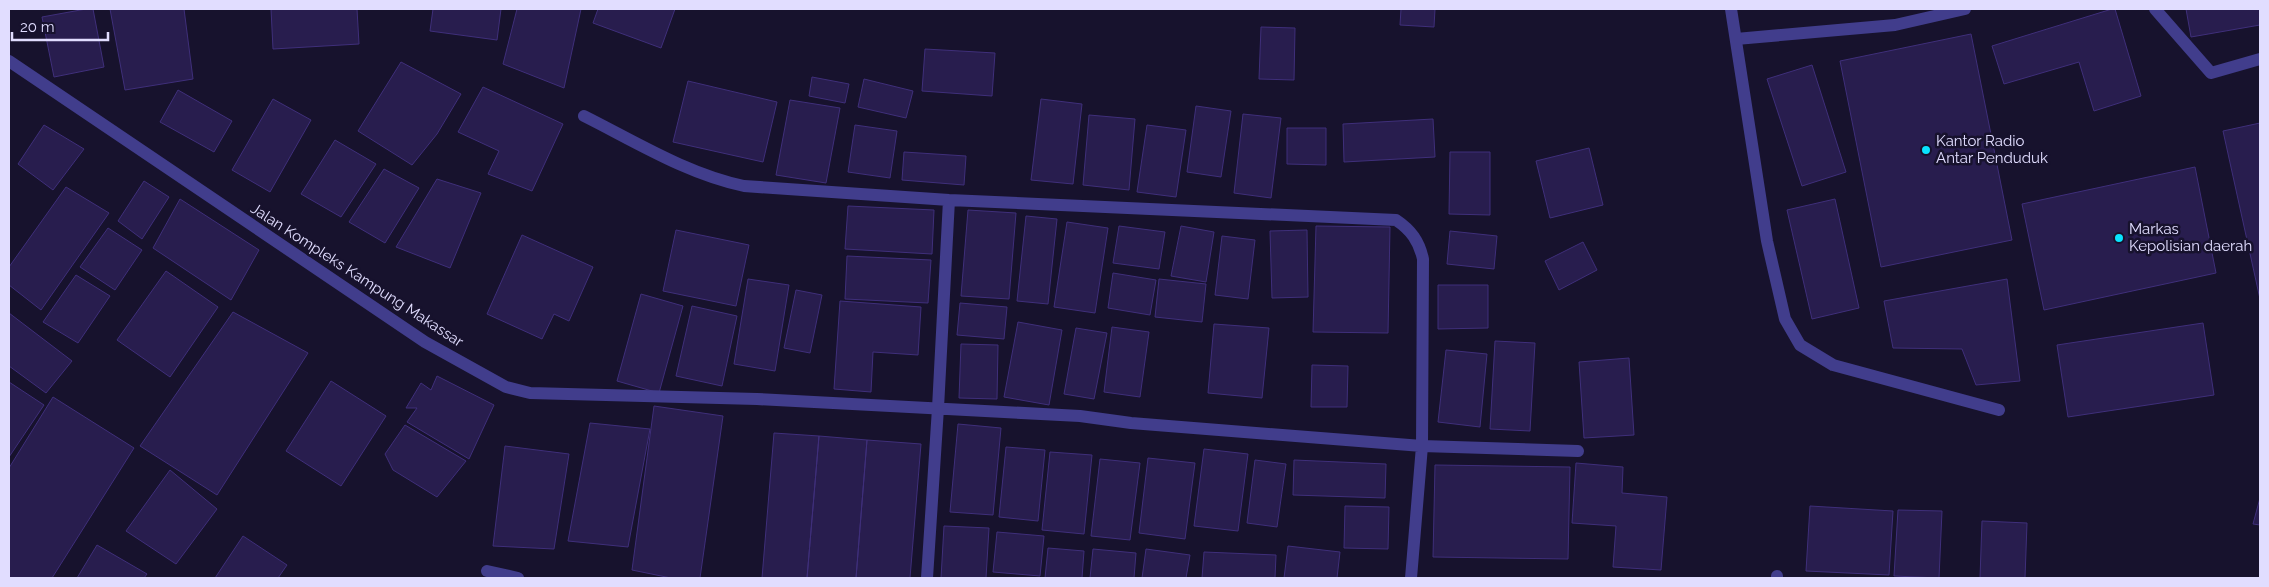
<svg xmlns="http://www.w3.org/2000/svg" width="2269" height="587" font-family="Raleway,sans-serif">
	<style>
		.building { fill: #281d4e; stroke: #3f2f7a }
		.lines { fill: none; stroke-linecap: round; stroke-linejoin: round }
		.lane { stroke: #413d8c; stroke-width: 12 }
		.street { stroke: #413d8c; stroke-width: 12 }
		.poi-dot { fill: #09e3ff; stroke: #17122d; stroke-width: 2 }
		.labels { text-anchor: middle; dominant-baseline: central; stroke-width: 5; stroke-linejoin: round; paint-order: stroke }
		.poi-label { font-size: 15px; fill: #e1ddff; stroke: #17122d; text-anchor: start }
		.street-label { font-size: 15px; fill: #e1ddff; stroke: #17122d }
	</style>
	<rect width="100%" height="100%" fill="#17122d"/>
	<path class="building" d="M86 9H93L104 67 54 77 42 17Z
		M110 9H184L193 79 125 90Z
		M271 9H357L359 44 273 49Z
		M433 9H501L497 40 430 31Z
		M517 9H581L564 88 503 64Z
		M598 9H675L661 48 593 23Z
		M1401 9H1435L1434 27 1400 25Z
		M2112 9H2115L2141 96 2094 111 2079 62 2004 84 1992 46Z
		M2186 9H2260V25L2191 37Z
		M1261 27 1295 28 1294 80 1259 79Z
		M1971 34 2012 240 1881 267 1840 61Z
		M925 49 995 53 992 96 922 91Z
		M401 62 461 94 437 134 412 165 358 131Z
		M1812 65 1846 172 1802 186 1767 79Z
		M812 77 849 84 845 103 809 96Z
		M864 79 913 91 906 118 858 107Z
		M688 81 777 102 763 162 673 142Z
		M483 87 563 124 532 191 488 174 499 151 458 132Z
		M178 90 232 121 214 152 160 122Z
		M273 99 311 120 270 192 232 170Z
		M1041 99 1082 104 1073 184 1031 180Z
		M790 100 840 108 826 183 776 175Z
		M1196 106 1231 111 1221 177 1187 172Z
		M1243 114 1281 118 1271 198 1234 193Z
		M1089 115 1135 119 1129 190 1083 185Z
		M1433 119 1435 157 1344 162 1343 124Z
		M2260 123V299L2223 131Z
		M44 125 84 149 53 190 18 164Z
		M855 125 897 131 890 178 848 172Z
		M1147 125 1186 130 1176 197 1137 192Z
		M1287 128H1326V165L1287 164Z
		M335 140 376 164 341 217 301 194Z
		M1589 148 1603 205 1550 218 1536 161Z
		M904 152 966 156 964 185 902 180Z
		M1450 152H1490V215L1449 214Z
		M2195 167 2216 273 2044 310 2022 204Z
		M384 169 419 188 385 243 349 222Z
		M437 179 481 193 450 268 396 247Z
		M144 181 169 197 142 239 118 221Z
		M66 187 109 213 41 310 9 285V267Z
		M180 199 259 250 231 300 153 248Z
		M1835 199 1859 308 1812 319 1787 210Z
		M848 206 934 210 932 254 845 249Z
		M968 210 1016 213 1009 299 961 296Z
		M1026 216 1057 219 1048 304 1017 301Z
		M1067 222 1108 228 1095 313 1054 307Z
		M1119 226 1165 232 1159 269 1113 263Z
		M1181 226 1214 232 1206 282 1171 276Z
		M1316 226 1390 227 1388 333 1313 332Z
		M108 228 142 250 115 290 80 267Z
		M676 230 749 245 736 306 663 291Z
		M1307 230 1308 297 1272 298 1270 231Z
		M1450 231 1497 236 1494 269 1447 264Z
		M522 235 593 267 569 321 554 314 542 339 487 314Z
		M1222 236 1255 240 1248 299 1215 295Z
		M1583 242 1597 270 1559 290 1545 261Z
		M847 256 931 260 928 303 845 299Z
		M166 271 218 307 170 377 117 340Z
		M1113 273 1156 280 1150 315 1108 308Z
		M76 275 110 296 78 343 43 322Z
		M748 279 789 285 775 371 734 364Z
		M1159 279 1206 284 1202 322 1155 317Z
		M2007 279 2020 381 1976 385 1962 349 1893 348 1884 301Z
		M1438 285H1488V328L1438 329Z
		M796 290 822 295 810 353 784 348Z
		M641 294 683 306 659 393 617 381Z
		M840 301 921 307 918 355 873 352 871 392 834 389Z
		M960 303 1007 307 1004 339 957 335Z
		M692 306 737 316 722 386 676 376Z
		M233 312 308 353 217 495 140 446Z
		M9 313 72 361 46 393 9 366Z
		M1018 322 1062 330 1049 405 1004 397Z
		M2203 323 2214 395 2068 417 2057 345Z
		M1214 324 1269 328 1262 398 1208 393Z
		M1112 327 1149 332 1140 397 1104 392Z
		M1076 328 1107 333 1094 399 1064 394Z
		M1495 341 1535 343 1530 431 1490 429Z
		M961 344 998 345 997 399 959 398Z
		M1446 350 1487 354 1480 427 1438 422Z
		M1629 358 1634 435 1584 438 1579 362Z
		M1312 365 1348 366 1347 407H1311Z
		M437 376 494 405 469 459 407 422 417 408H406L421 383 431 390Z
		M331 381 386 416 341 486 286 451Z
		M9 382 44 405 9 457Z
		M53 397 134 448 52 578H9V468Z
		M654 406 723 416 700 578H671L632 570Z
		M590 423 650 429 628 547 568 541Z
		M958 424 1001 428 993 515 950 512Z
		M405 425 466 461 437 497 393 470 385 454Z
		M774 433 819 436 807 578H762Z
		M819 436 867 440 856 578H807Z
		M867 440 921 444 910 578H856Z
		M505 446 569 454 554 549 493 546Z
		M1006 447 1045 450 1038 521 999 517Z
		M1204 449 1248 454 1238 531 1194 526Z
		M1050 452 1092 455 1084 534 1042 530Z
		M1148 458 1195 463 1185 539 1139 533Z
		M1100 459 1140 463 1130 540 1091 536Z
		M1255 460 1286 464 1277 527 1247 523Z
		M1294 460 1386 464 1385 498 1293 495Z
		M1576 463 1623 467 1622 493 1667 497 1661 570 1613 567 1616 526 1572 523Z
		M1435 465 1570 467 1568 559 1433 557Z
		M170 470 217 509 176 564 126 531Z
		M2260 498V525L2253 524Z
		M1345 506 1389 507 1388 549 1344 548Z
		M1810 506 1893 511 1889 575 1806 571Z
		M1898 510 1942 511 1939 578 1894 576Z
		M1982 521 2027 523 2025 578H1980Z
		M944 526 989 528 986 578H941Z
		M997 532 1044 536 1040 576 993 572Z
		M243 536 287 565 278 578H215Z
		M97 545 147 574 144 578H77Z
		M1288 546 1340 552 1337 578H1284Z
		M1048 548 1084 551 1082 578H1045Z
		M1093 549 1136 553 1134 578H1090Z
		M1146 549 1190 555 1186 578H1142Z
		M1204 552 1276 555 1275 578H1202Z"/>
	<g class="lines">
		<path class="lane" d="M2155 9 2211 73 2260 59
			M1736 39 1895 25 1965 9"/>
		<path class="street" d="M1731 9 1767 241 1785 319 1800 345 1833 365 1999 410
			M9 61 425 342 506 387 530 393 757 399 1080 416 1131 423 1422 446 1578 451
			M584 116C636 142 687 174 744 186L949 200 1396 220C1411 230 1419 241 1423 259L1422 446 1411 578
			M487 571 518 578
			M927 578 938 408 949 200
			M1777 578V576"/>
	</g>
	<g class="poi-dot">
		<circle cx="1926" cy="150" r="5"/>
		<circle cx="2119" cy="238" r="5"/>
	</g>
	<g class="labels">
		<g class="poi-label">
			<text x="1936" y="141">Kantor Radio<tspan x="1936" dy="17">Antar Penduduk</tspan></text>
			<text x="2129" y="229">Markas<tspan x="2129" dy="17">Kepolisian daerah</tspan></text>
		</g>
		<g class="street-label">
			<text transform="translate(357 275) rotate(33)">Jalan Kompleks Kampung Makassar</text>
		</g>
	</g>
	<rect width="2269" height="587" fill="none" stroke="#e1ddff" stroke-width="20"/>
	<path d="M12 32v8h96v-8" fill="none" stroke="#e1ddff" stroke-width="2.5"/>
	<text x="20" y="32" font-size="15" fill="#e1ddff" stroke="#17122d" stroke-width="4" paint-order="stroke">20 m</text>
</svg>
